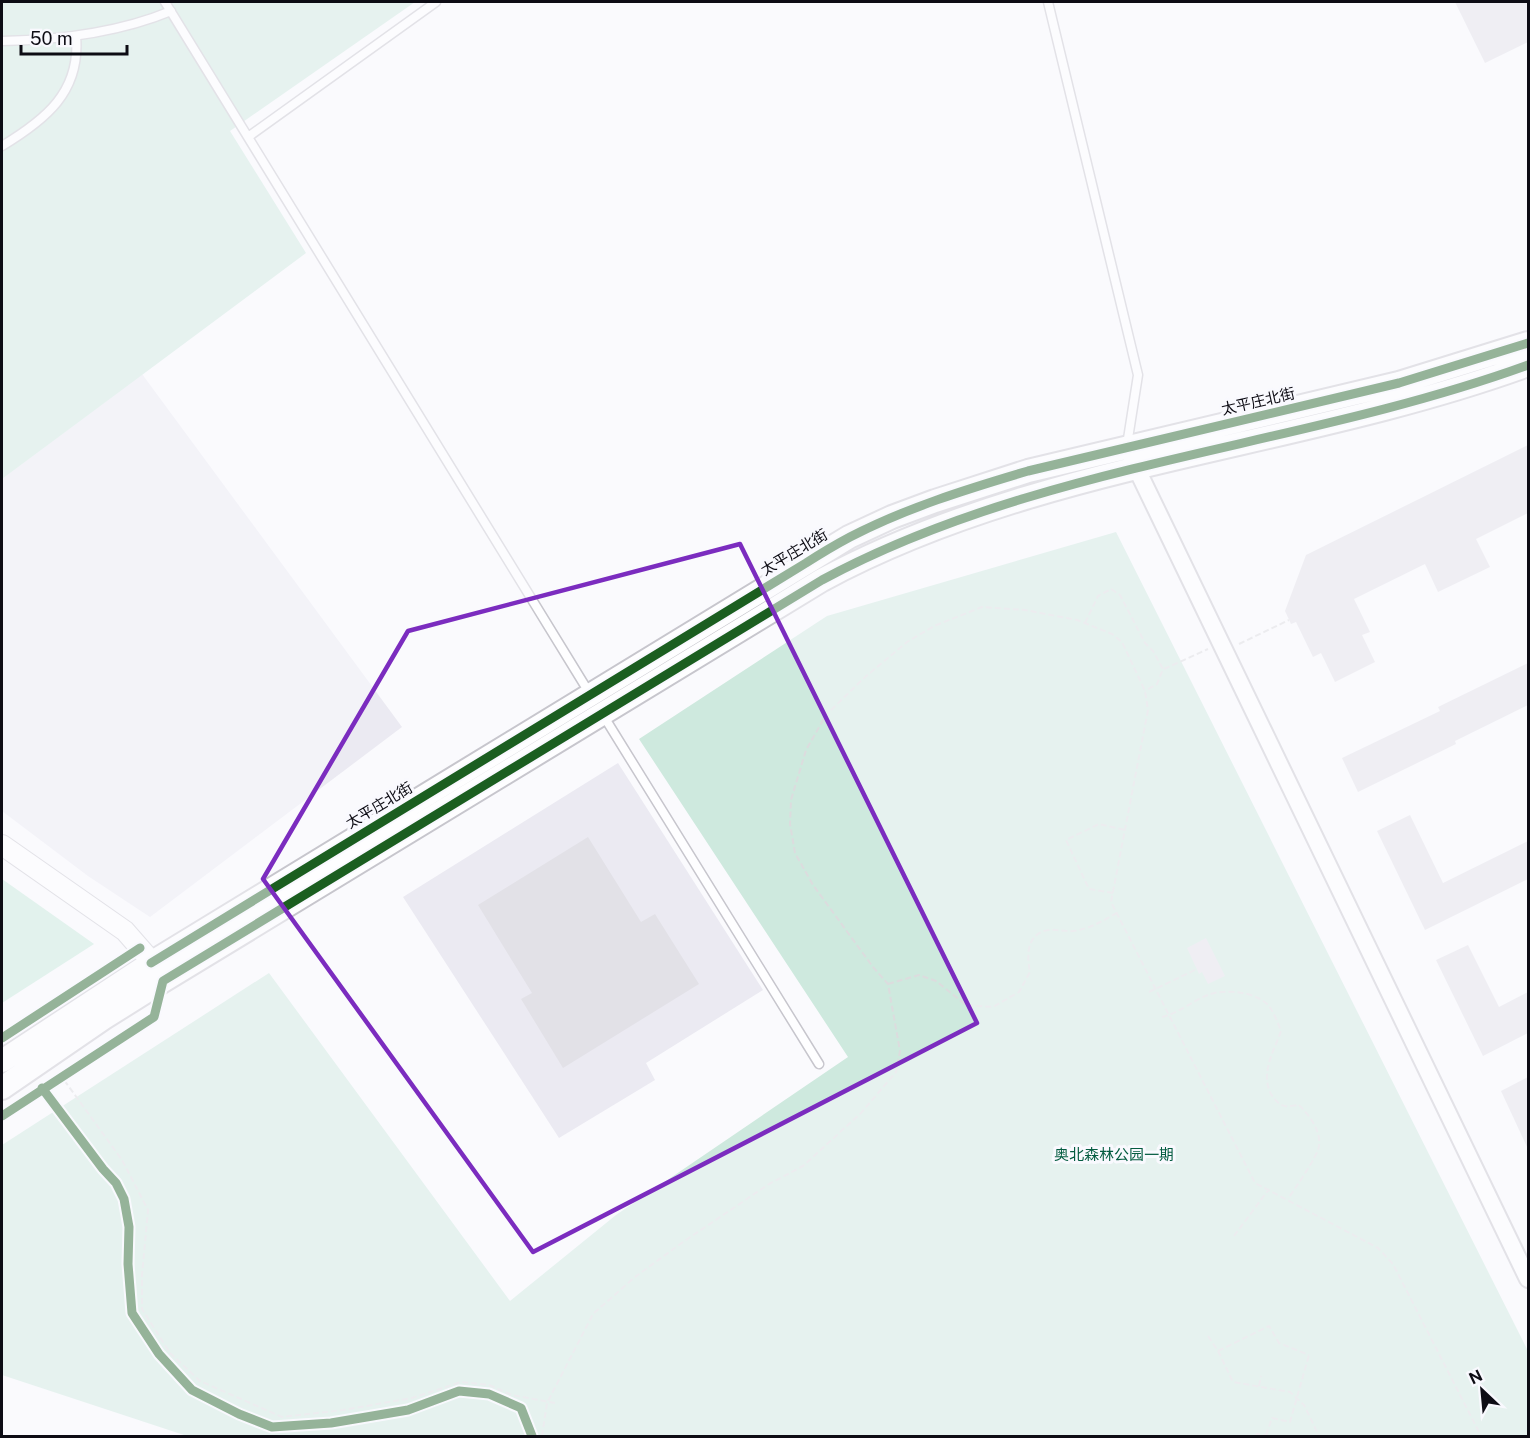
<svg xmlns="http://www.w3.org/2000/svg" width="1530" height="1438" font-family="'Public Sans','Noto Sans SC',sans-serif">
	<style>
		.built { fill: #ebeaf2 }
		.green { fill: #cee9de }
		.forest { fill: #c5e9d9 }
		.building { fill: #e2e1e7 }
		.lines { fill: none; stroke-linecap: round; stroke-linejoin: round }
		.service-casing { stroke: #c7c6cd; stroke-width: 11 }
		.minor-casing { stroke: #c7c6cd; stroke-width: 20 }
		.tertiary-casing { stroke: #c7c6cd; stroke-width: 22 }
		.secondary-casing { stroke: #c7c6cd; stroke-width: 26 }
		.path { stroke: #dcdcde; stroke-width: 2; stroke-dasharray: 6 3; stroke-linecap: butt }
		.service { stroke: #fefeff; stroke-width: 8 }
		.minor { stroke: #fefeff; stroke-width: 16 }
		.tertiary { stroke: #fefeff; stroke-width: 20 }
		.secondary { stroke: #fefeff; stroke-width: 22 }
		.path-bridge { stroke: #dcdcde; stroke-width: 2; stroke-dasharray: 6 3; stroke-linecap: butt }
		.cycleway-casing { stroke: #f9f9fe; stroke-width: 13 }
		.cycleway { stroke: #1b5e20; stroke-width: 9 }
		.marked { fill: none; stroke: #7b2cbf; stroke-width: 4.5; stroke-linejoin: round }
		.labels { text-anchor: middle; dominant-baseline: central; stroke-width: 6; stroke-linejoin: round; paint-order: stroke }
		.street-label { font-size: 15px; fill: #0d0c14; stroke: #f9f9fe }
		.park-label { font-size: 15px; fill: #045c40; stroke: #f9f9fe }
	</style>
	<rect width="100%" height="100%" fill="#fafafd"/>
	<path class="built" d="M142 374 402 727 150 917 88 876 2 811V479Z
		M618 763 763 990 646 1063 655 1080 559 1138 403 897Z"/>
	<path class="green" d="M2 2H415L230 131 306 253 2 479Z
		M1116 532 1528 1351V1436H187L2 1375V1145L269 973 510 1301 616 1215 848 1057 639 739 827 616Z"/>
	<path class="forest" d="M2 879 94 944 2 1003Z"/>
	<path class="building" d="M1455 2H1528V42L1485 63Z
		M1528 445V513L1476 539 1490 567 1438 592 1425 564 1354 599 1370 632 1362 635 1375 662 1335 682 1321 653 1313 657 1296 622 1291 624 1285 611 1306 555Z
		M1528 663V705L1455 741 1456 744 1358 792 1342 758 1440 711 1438 707Z
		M1410 815 1443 883 1528 841V879L1425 930 1377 831Z
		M588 837 641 922 655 914 699 984 563 1068 521 999 532 993 478 905Z
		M1206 938 1225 976 1208 984 1202 972 1199 974 1187 948Z
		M1468 945 1499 1007 1528 992V1033L1483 1056 1436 960Z
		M1528 1077V1149L1501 1091Z"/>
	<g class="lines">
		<g class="service-casing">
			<path id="service" d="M165 2 590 694
				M1048 2 1138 375 1127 445
				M2 41C59 40 118 33 171 11
				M248 137 436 2
				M2 146C45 120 81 92 76 36
				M603 715 819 1064"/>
		</g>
		<g class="minor-casing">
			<path id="minor" d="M1132 459 1528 1279"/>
		</g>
		<g class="tertiary-casing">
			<path id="tertiary" d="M2 845 125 931 146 955 159 976"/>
		</g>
		<g class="secondary-casing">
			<path id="secondary" d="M2 1061 151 963 849 537 892 517 935 501 1028 471 1399 383 1528 343
				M2 1088 104 1018 163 981 822 580C1041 462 1297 449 1528 365"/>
		</g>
		<path class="path" d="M1085 623 1098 596 1111 589 1120 595 1145 643 1153 651 1163 669 1157 684 1145 691
			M1239 644 1289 620
			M1164 669 1208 649
			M1113 893 1089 889 1066 840 1099 824 1125 830
			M888 984 919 975 936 981 966 1005 993 1007 1019 992 1030 972C1027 957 1026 937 1044 931 1053 928 1064 932 1073 931 1090 929 1102 921 1117 913
			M1149 992 1197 969
			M1162 1017C1179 1013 1192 1001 1208 995 1225 988 1257 992 1269 1006 1274 1013 1278 1023 1281 1031 1274 1051 1260 1073 1271 1094 1274 1099 1279 1105 1285 1106 1288 1107 1295 1105 1299 1105 1309 1115 1321 1130 1319 1146 1318 1156 1295 1188 1288 1199
			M59 1073 122 1160 148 1210 142 1275V1309L170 1353 200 1381 282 1417 343 1410 412 1398 461 1382 489 1385 512 1395 555 1403
			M1234 1236 1269 1189
			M1208 1336 1218 1351 1233 1382 1290 1392 1304 1405 1319 1436
			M1218 1351 1269 1326 1279 1343 1309 1355
			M1259 1386 1261 1376
			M542 1436 547 1403 593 1314 635 1277 683 1242 769 1184 803 1166 861 1113 896 1072 900 1051 888 984 873 967 813 885 795 853 790 824 791 800 806 750 826 715 864 678 907 642 934 626 982 607 1025 610 1077 620 1112 634 1122 642 1131 661 1145 691 1148 710 1111 902 1255 1183 1378 1248 1393 1264 1481 1436
			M1255 1436 1257 1434 1271 1436"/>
		<use href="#service" class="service"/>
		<use href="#minor" class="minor"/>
		<use href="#tertiary" class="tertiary"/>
		<use href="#secondary" class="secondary"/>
		<path class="path-bridge" d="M1266 1435 1272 1418 1290 1422 1309 1355"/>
		<g class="cycleway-casing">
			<path id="cycleway" d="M151 963 806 563C820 554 835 545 850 537 906 508 967 489 1028 471L1399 383 1528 343
				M2 1038 140 948
				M42 1088 103 1169 116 1183 124 1199 129 1227 128 1264 132 1313 159 1354 192 1390 239 1414 272 1427 331 1423 408 1410 459 1391 489 1394 521 1408 532 1436
				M2 1116 154 1017 163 981 822 580C1041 462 1297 449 1528 365"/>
		</g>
		<use href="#cycleway" class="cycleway"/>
	</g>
	<path d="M0 0H1530V1438H0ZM740 544 977 1023 533 1252 263 879 408 631Z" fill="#fafafd" fill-opacity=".55" fill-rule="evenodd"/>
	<path class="marked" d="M740 544 977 1023 533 1252 263 879 408 631Z"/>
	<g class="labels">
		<g class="street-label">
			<text transform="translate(1258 401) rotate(-13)">太平庄北街</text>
			<text transform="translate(794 552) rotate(-31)">太平庄北街</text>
			<text transform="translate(379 805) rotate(-31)">太平庄北街</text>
		</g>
		<g class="park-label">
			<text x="1114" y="1154">奥北森林公园一期</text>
		</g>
	</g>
	<rect width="1530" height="1438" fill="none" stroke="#0d0c14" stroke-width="6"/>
	<g transform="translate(1482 1390) rotate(334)" stroke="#f9f9fe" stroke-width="4.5" paint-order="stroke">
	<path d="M0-4.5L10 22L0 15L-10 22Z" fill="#0d0c14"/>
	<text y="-9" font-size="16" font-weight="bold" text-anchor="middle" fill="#0d0c14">N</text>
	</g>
	<path d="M21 45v9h106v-9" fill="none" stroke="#0d0c14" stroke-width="3"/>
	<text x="30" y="45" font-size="18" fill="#0d0c14" stroke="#f9f9fe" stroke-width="4.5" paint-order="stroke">50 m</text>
</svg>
